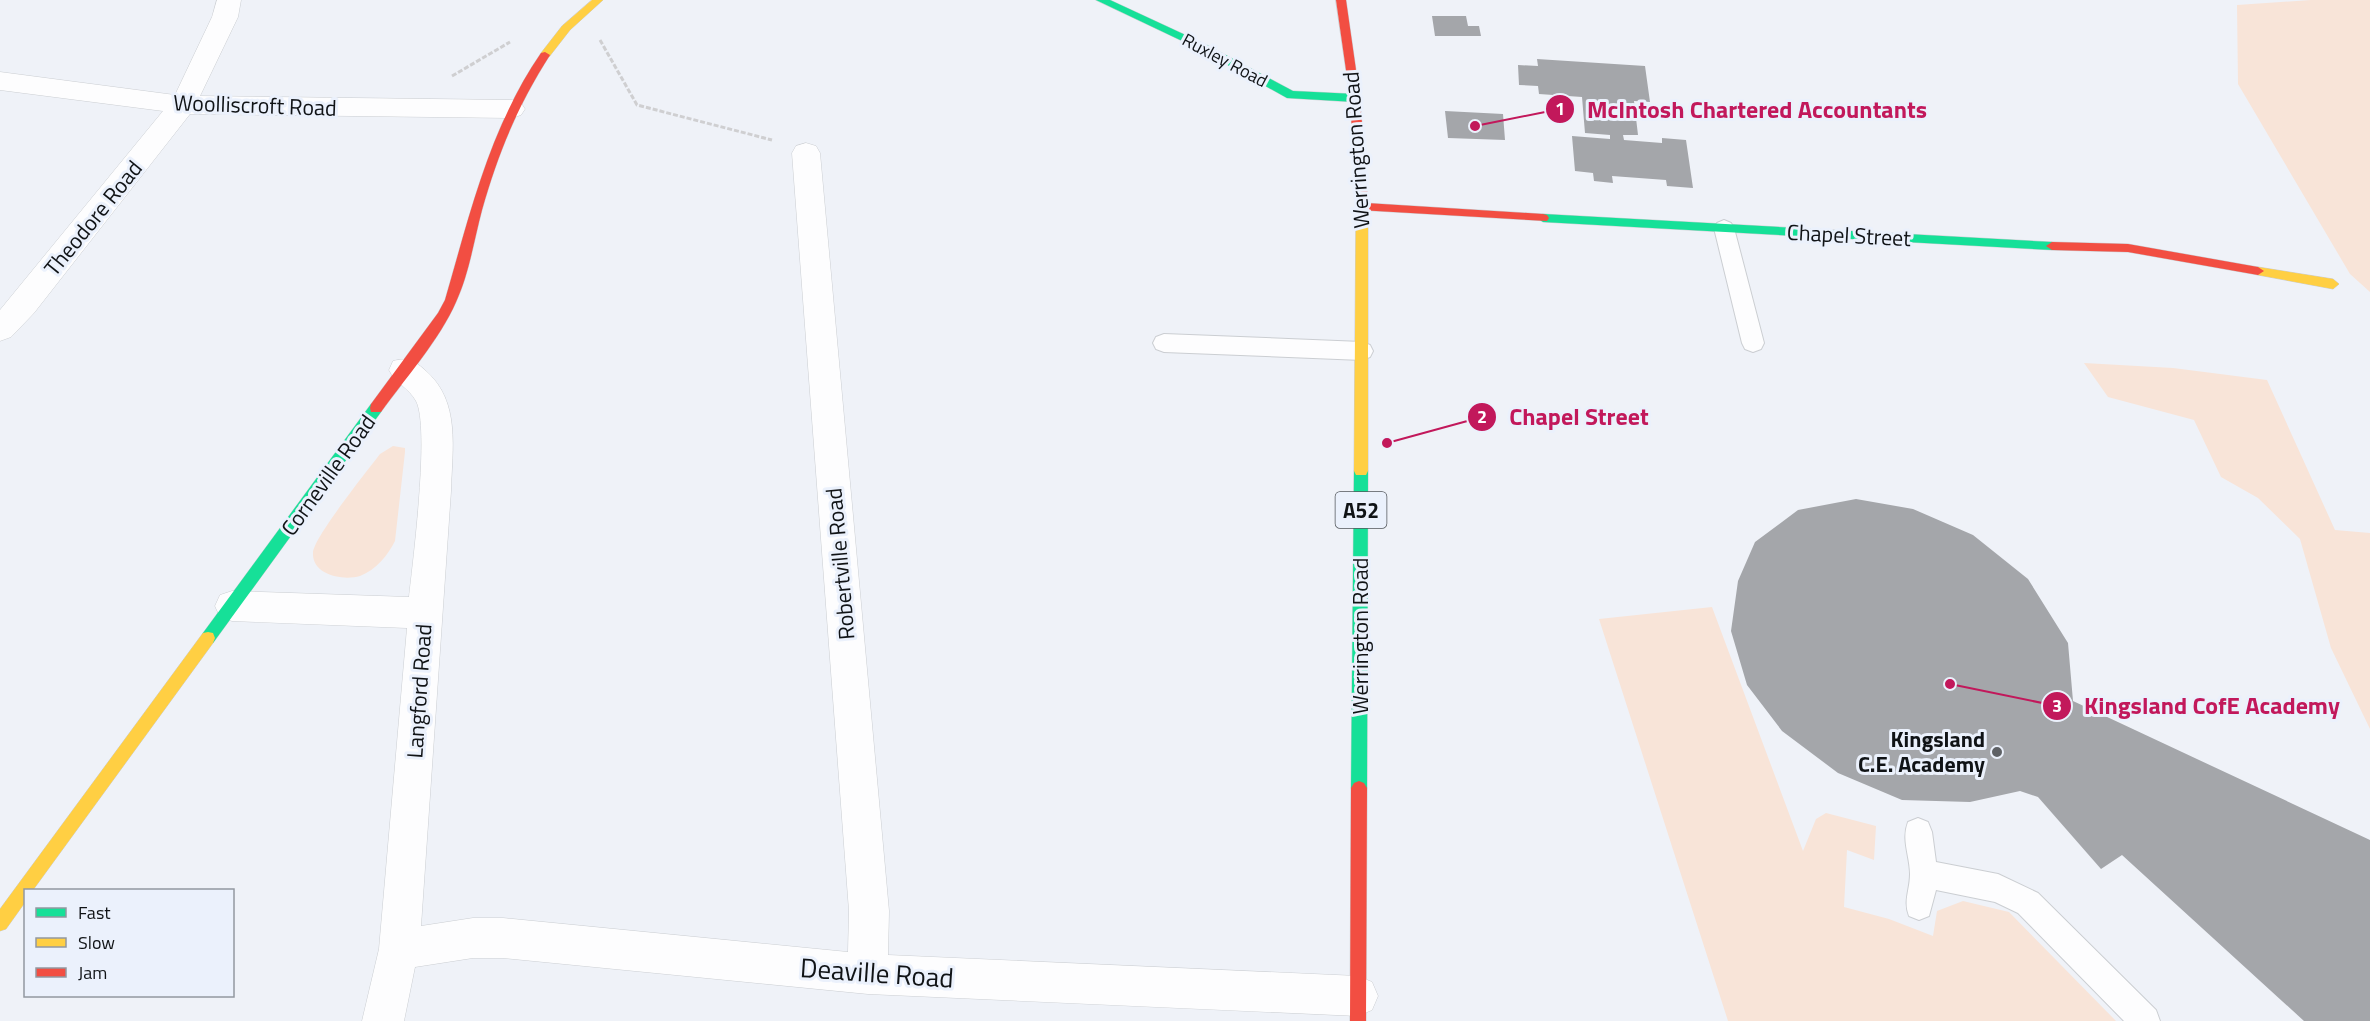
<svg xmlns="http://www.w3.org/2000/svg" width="2370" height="1021" font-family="'Titillium Web',sans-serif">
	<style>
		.green { fill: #f8e4d8 }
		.building { fill: #a4a6aa }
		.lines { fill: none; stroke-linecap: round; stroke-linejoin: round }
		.lane-casing { stroke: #cbced2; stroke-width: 2 }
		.street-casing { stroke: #cbced2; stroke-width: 1 }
		.fast-casing { stroke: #cbced2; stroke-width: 1 }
		.slow-casing { stroke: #cbced2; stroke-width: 1 }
		.jam-casing { stroke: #cbced2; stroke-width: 1 }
		.path { stroke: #cfcfd1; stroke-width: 3; stroke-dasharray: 5 2; stroke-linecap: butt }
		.lane { fill: #fdfdfe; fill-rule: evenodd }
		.street { fill: #fdfdfe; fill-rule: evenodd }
		.fast { fill: #16e098; fill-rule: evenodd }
		.slow { fill: #ffcf43; fill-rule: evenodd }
		.jam { fill: #f24e42; fill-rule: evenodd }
		.poi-dot { fill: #5e6165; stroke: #ebf1fc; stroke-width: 2 }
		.labels { text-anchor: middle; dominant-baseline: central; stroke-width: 6; stroke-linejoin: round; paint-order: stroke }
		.far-street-label { font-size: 18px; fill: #101316; stroke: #ebf1fc }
		.shield { fill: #ebf1fc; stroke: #52565b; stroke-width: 1.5 }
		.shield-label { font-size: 21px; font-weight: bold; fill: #101316 }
		.street-label { font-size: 22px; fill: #101316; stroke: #ebf1fc }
		.poi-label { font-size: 22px; font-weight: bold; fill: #101316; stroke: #ebf1fc; text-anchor: end }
		.near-street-label { font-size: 27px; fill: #101316; stroke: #ebf1fc }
		.leader { fill: none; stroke: #c2185b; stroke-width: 2 }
		.callout-dot { fill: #c2185b; stroke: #ebf1fc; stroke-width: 2 }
		.mark-label { font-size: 18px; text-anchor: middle; font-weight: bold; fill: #fff }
		.callout-label { font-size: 24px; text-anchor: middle; font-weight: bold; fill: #c2185b; stroke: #ebf1fc; stroke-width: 6; stroke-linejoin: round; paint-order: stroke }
	</style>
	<rect width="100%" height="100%" fill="#eff2f8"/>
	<path class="green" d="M2311 0H2370V292L2350 274 2238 84 2237 5Z
		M2084 363 2173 368 2267 380 2335 530 2370 533V729L2331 648 2300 539 2258 498 2221 477 2194 420 2108 397Z
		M393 446 405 448V452L395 541C388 555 376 570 360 576 343 581 312 575 313 553 313 538 368 470 380 454Z
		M1712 607 1803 851 1816 819 1826 813 1876 826 1874 860 1847 850 1844 907 1889 919 1933 936 1937 911 1963 901 2009 912 2116 1021H1728L1599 619Z"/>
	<path class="building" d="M1432 16H1466L1468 26H1479L1481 36H1435Z
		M1537 59 1645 66 1650 102 1634 101 1638 135H1623L1624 140 1662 143V138L1686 140 1693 188 1667 186 1666 180 1612 176 1613 183 1594 181 1593 173 1575 171 1572 136 1610 139V135L1585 133 1582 97 1539 94 1538 86 1519 85 1518 65 1538 66Z
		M1445 111 1503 114 1505 140 1448 138Z
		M1856 499 1913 509 1973 535 2028 579 2068 643 2073 701 2370 840V1021H2304L2122 855 2101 869 2038 797 2020 791 1970 802 1902 800 1838 773 1782 731 1747 685 1731 631 1738 581 1755 542 1798 510Z"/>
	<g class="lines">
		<g class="lane-casing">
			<path id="lane" d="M1724 220 1731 223 1734 228 1764 343 1761 349 1753 352 1745 349 1742 343 1714 228 1717 223Z
				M1164 334 1362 342 1370 345 1373 351 1370 357 1362 360 1164 352 1156 349 1153 343 1156 337Z
				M1918 818 1928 822 1932 832 1936 862 1998 874 2038 893 2156 1010 2160 1021H2124L2018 913 1995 902 1936 890 1929 916 1919 920 1909 916C1903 901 1910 890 1910 874 1910 856 1901 840 1908 822Z"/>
		</g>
		<g class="street-casing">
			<path id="street" d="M217 0H241L238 17 200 96 512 100 521 103 525 109 521 115 512 118 190 114 34 313 11 337 0 341V310L163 111 0 90V72L175 95 212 17Z
				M806 143 816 146 820 153 889 911 888 955 1358 976 1372 982 1378 996 1372 1010 1358 1016 868 994 503 958H473L415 967 404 1021H362L379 949 407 628 232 621 220 617 215 606 220 595 232 591 409 597C413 561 430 427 416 401 409 388 395 383 389 370L393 361C408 357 415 361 426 371 461 402 452 449 451 491L421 926 473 918H503L848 952 849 911 792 153 796 146Z"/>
		</g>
		<g class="fast-casing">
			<path id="fast" d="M1096 0H1110L1207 45 1293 91 1355 94 1360 98 1355 102 1287 98 1199 49Z
				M1543 214 2052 242 2058 246 2052 250 1543 222 1537 218Z
				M376 403 382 408 381 412 213 643 208 644 203 643 201 638 203 633 371 404Z
				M1361 465 1366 467 1368 471 1367 788 1364 793 1359 795 1354 793 1351 788 1354 471 1356 467Z"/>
		</g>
		<g class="slow-casing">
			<path id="slow" d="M592 0H603L570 30 549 57H541V53L562 26Z
				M1362 196 1368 200V471L1366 475H1356L1354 471 1356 200Z
				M2258 267 2333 279 2339 284 2333 289 2258 275 2252 271Z
				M208 632 213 633 215 638 213 643 33 890H26V901L6 929 0 931V909L203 633Z"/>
		</g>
		<g class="jam-casing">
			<path id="jam" d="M1336 0H1346L1360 98 1368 200 1366 203 1543 214 1547 215 1549 218 1547 221 1359 210 1357 207 1360 204 1356 200 1350 98Z
				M545 52 550 55C518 105 498 153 482 210 474 240 469 274 456 302 440 339 405 379 381 412H371L370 408 371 404 438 313 445 300C470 214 490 127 541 53Z
				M2052 242 2128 244 2258 267 2264 271 2258 275 2128 252 2052 250 2046 246Z
				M1359 781 1364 783 1367 788 1366 1021H1350L1351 788 1354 783Z"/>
		</g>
		<path class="path" d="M600 40 637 105 772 140
			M452 76 510 42"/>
		<use href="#lane" class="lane"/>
		<use href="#street" class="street"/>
		<use href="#fast" class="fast"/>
		<use href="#slow" class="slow"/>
		<use href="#jam" class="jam"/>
	</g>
	<circle class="poi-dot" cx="1997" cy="752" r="6"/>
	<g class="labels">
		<g class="far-street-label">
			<text transform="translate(1225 60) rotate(28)">Ruxley Road</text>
		</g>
		<rect class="shield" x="1335.5" y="492" width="51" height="36" rx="4.5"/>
		<g class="shield-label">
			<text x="1361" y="510">A52</text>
		</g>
		<g class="street-label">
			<text transform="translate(255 105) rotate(2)">Woolliscroft Road</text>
			<text transform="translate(1356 150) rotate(-94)">Werrington Road</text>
			<text transform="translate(93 218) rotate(-51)">Theodore Road</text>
			<text transform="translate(1849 235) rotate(3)">Chapel Street</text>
			<text transform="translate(328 475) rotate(-54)">Corneville Road</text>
			<text transform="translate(840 564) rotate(-95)">Robertville Road</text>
			<text transform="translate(1360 636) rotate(-90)">Werrington Road</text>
			<text transform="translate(419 691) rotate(-86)">Langford Road</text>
		</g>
		<g class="poi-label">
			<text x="1985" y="739">Kingsland<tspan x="1985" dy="25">C.E. Academy</tspan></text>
		</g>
		<g class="near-street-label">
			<text transform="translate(877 972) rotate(4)">Deaville Road</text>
		</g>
	</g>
	<path class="leader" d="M1475 126L1560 109M1387 443L1482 417M1950 684L2057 706"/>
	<g class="callout-dot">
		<circle cx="1475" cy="126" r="6"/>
		<circle cx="1387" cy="443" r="6"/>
		<circle cx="1950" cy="684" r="6"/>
		<circle cx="1560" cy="109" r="15"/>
		<circle cx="1482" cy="417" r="15"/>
		<circle cx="2057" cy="706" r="15"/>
	</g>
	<g class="mark-label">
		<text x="1560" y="115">1</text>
		<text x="1482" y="423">2</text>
		<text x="2057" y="712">3</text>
	</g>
	<g class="callout-label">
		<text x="1757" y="118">McIntosh Chartered Accountants</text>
		<text x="1579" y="425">Chapel Street</text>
		<text x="2212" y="714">Kingsland CofE Academy</text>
	</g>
	<rect x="24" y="889" width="210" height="108" fill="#ebf1fc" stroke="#9398a0" stroke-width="1.5"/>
	<rect x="36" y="908" width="30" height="9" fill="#16e098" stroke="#9398a0" stroke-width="1.5"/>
	<text x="78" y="919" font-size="18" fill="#101316">Fast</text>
	<rect x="36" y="938" width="30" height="9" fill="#ffcf43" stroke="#9398a0" stroke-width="1.5"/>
	<text x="78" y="949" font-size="18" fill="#101316">Slow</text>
	<rect x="36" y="968" width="30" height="9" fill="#f24e42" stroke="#9398a0" stroke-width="1.5"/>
	<text x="78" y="979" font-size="18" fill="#101316">Jam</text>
</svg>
